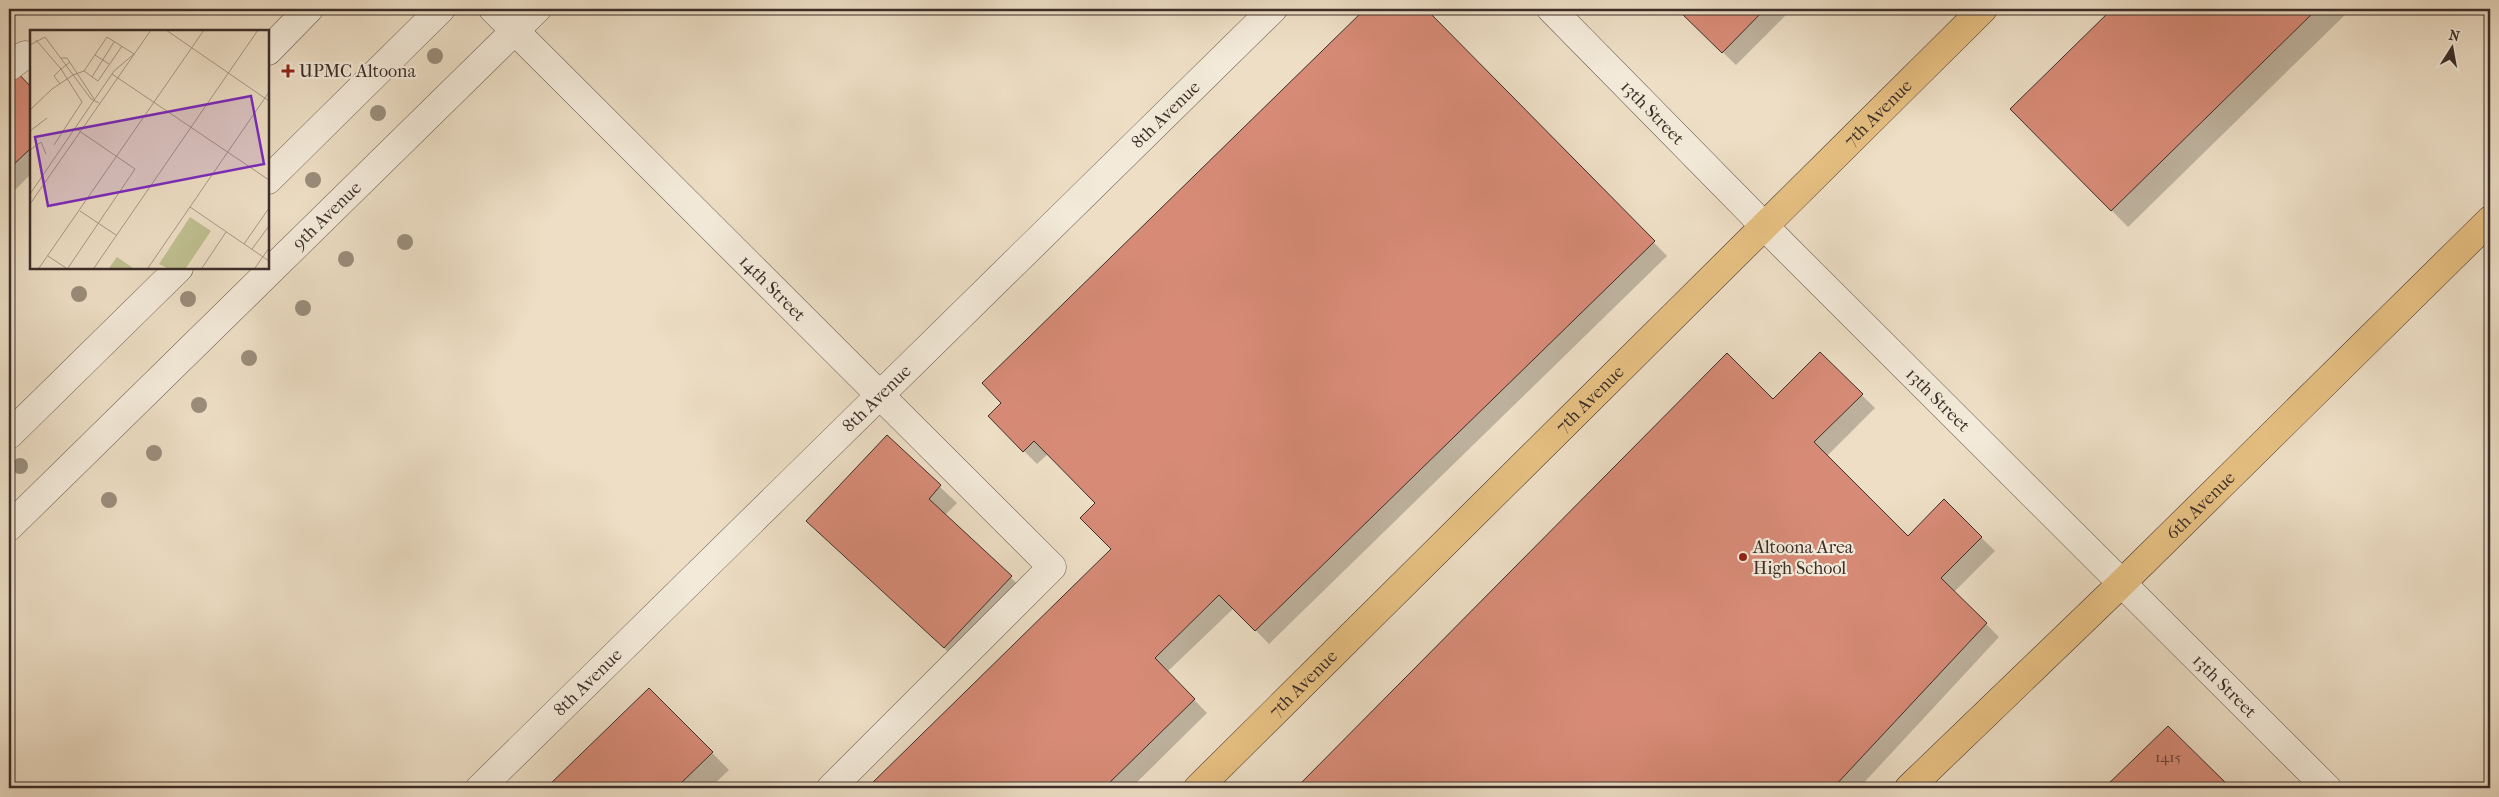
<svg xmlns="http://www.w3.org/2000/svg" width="2499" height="797" font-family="'IM FELL French Canon',serif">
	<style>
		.shadow { fill: #0003 }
		.building { fill: #d78b77; stroke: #3c2e29 }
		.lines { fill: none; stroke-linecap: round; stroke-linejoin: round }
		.minor-casing { stroke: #685a50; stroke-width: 29 }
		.major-casing { stroke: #3c2e29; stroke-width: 29 }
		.minor { stroke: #f3ead9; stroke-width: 28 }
		.major { stroke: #e6bf82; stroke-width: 28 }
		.tree { fill: #9a8d7b }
		.poi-dot { fill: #8f2418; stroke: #f3ead9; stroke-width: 2 }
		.labels { text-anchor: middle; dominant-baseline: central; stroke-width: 4.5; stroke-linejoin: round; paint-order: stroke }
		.number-label { font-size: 15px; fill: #63453c }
		.poi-label { font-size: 18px; fill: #3c2e29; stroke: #f3ead9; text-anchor: start }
		.street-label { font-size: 18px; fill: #3c2e29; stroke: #f3ead9 }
		.inset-road { fill: none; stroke: #a69887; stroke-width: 1 }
		.view { fill: #7b2cbf; fill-opacity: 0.15; stroke: #7b2cbf; stroke-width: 2.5 }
		.inset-edge { fill: none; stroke: #3c2e29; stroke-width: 2.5 }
	</style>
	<rect width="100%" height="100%" fill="#eddec5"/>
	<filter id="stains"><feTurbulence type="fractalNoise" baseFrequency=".004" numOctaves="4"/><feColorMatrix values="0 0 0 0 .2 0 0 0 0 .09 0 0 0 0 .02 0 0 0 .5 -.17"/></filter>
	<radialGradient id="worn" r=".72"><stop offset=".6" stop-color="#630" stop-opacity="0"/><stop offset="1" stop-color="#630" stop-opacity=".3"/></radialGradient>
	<path class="shadow" d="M1367 9H1425L1667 256 1269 644 1234 608 1167 672 1207 713 1131 788H869L1113 549 1097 503 1048 454 1037 464 989 416 1003 403 984 383Z
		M1678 9H1792L1736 65Z
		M2114 9H2351L2128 227 2012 109Z
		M16 73 31 88V174L9 196V80Z
		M1820 354 1875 408 1826 457 1908 538 1944 501 1995 551 1954 592 1999 637 1859 788H1298L1727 355 1773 401Z
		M887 437 957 503 945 515 1027 593 961 664 808 521Z
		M649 689 729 770 710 788H548Z
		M2168 728 2229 788H2105Z"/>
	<path class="building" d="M1365 9H1426L1655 241 1255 631 1219 595 1155 658 1195 699 1104 788H867L1111 549 1080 518 1095 503 1034 441 1023 452 988 416 1001 403 982 383Z
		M1677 9H1765L1722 53Z
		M2112 9H2317L2111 211 2010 109Z
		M16 71 31 87V148L9 169V78Z
		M1820 352 1863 394 1814 442 1908 536 1944 499 1982 537 1941 578 1987 623 1833 788H1296L1727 353 1773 399Z
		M887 435 941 485 929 499 1012 576 944 648 806 521Z
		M649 688 713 752 676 788H546Z
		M2168 726 2231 788H2104Z"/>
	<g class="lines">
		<g class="minor-casing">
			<g id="minor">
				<path id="s1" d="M493 9 1052 567 831 788"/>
				<path id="s2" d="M1551 9 1786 248 2327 788"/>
				<path d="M268 51 309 9"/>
				<path d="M9 67 25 55 31 56"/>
				<path d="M268 180 441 9"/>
				<path d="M9 435 179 268"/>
				<path id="s3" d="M9 527 537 9"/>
				<path id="s4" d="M480 788 1273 9"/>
			</g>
		</g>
		<g class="major-casing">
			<g id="major">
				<path id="s5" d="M1198 788 1983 9"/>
				<path id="s6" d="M1909 788 2122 583 2490 220"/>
			</g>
		</g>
		<use href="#minor" class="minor"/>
		<use href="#major" class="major"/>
	</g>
	<g class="tree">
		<circle cx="435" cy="56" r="8"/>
		<circle cx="378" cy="113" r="8"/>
		<circle cx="313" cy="180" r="8"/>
		<circle cx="405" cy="242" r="8"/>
		<circle cx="346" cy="259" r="8"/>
		<circle cx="79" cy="294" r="8"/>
		<circle cx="188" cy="299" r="8"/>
		<circle cx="303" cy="308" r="8"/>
		<circle cx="249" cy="358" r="8"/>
		<circle cx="199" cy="405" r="8"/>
		<circle cx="154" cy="453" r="8"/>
		<circle cx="20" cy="466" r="8"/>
		<circle cx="109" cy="500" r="8"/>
	</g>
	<g class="poi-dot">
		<path d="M285.5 63.5h5v5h5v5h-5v5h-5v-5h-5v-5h5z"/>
		<circle cx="1743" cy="557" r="5"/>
	</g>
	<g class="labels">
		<g class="number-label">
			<text x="2168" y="757">1415</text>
		</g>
		<g class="poi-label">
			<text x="299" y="71">UPMC Altoona</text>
			<text x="1753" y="547">Altoona Area<tspan x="1753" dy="21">High School</tspan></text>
		</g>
		<g class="street-label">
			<text stroke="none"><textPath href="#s2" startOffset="145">13th Street</textPath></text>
			<text stroke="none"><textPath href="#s5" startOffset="958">7th Avenue</textPath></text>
			<text stroke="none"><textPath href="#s4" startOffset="961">8th Avenue</textPath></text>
			<text stroke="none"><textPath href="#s3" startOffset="445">9th Avenue</textPath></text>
			<text stroke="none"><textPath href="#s1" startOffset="395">14th Street</textPath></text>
			<text stroke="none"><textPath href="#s4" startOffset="556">8th Avenue</textPath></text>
			<text stroke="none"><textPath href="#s5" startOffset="552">7th Avenue</textPath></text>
			<text stroke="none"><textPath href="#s2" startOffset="550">13th Street</textPath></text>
			<text stroke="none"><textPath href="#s6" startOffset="406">6th Avenue</textPath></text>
			<text stroke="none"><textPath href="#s4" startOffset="151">8th Avenue</textPath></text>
			<text stroke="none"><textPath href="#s5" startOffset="148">7th Avenue</textPath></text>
			<text stroke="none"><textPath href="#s2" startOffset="955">13th Street</textPath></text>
		</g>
	</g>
	<g transform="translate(30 30)">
		<rect width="239" height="239" fill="#eddec5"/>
		<path d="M160 187 181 201 156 238H137L129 234ZM87 227 103 238H79Z" fill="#bfbf90"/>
		<path class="inset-road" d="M136 0 239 71M6 10 31 39 40 32M0 15 15 7 61 69 69 73M65 25 79 34M31 28H37L64 69M54 41 68 51 92 16M82 44 239 150M62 47 84 12M0 80 22 59 43 45 54 41 77 7 104 24M0 101 17 88M24 115 52 72 31 39 24 46 30 54M0 120 11 112 16 124M0 164 84 41 104 24M0 174 121 0M160 177 239 231M50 181 86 205M214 214 239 178M222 219 239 196M18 226 36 238M9 238 174 0M38 238 105 139 45 98M64 238 228 0M118 238 239 62M172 238 196 202M225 238 239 218"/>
		<path class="view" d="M221 66 234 134 18 176 5 107Z"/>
		<rect width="239" height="239" class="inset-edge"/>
	</g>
	<rect width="2499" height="797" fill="none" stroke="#eddec5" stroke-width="30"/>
	<rect x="10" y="10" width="2479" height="777" fill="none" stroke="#3c2e29" stroke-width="2.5"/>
	<rect x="15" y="15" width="2469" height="767" fill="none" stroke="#3c2e29"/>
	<g transform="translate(2452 48) rotate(11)" stroke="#f3ead9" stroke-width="4" paint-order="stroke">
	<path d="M0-4L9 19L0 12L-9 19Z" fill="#3c2e29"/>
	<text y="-8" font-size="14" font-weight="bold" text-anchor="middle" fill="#3c2e29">N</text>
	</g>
	<rect width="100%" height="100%" filter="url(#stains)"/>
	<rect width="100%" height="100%" fill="url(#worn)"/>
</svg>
